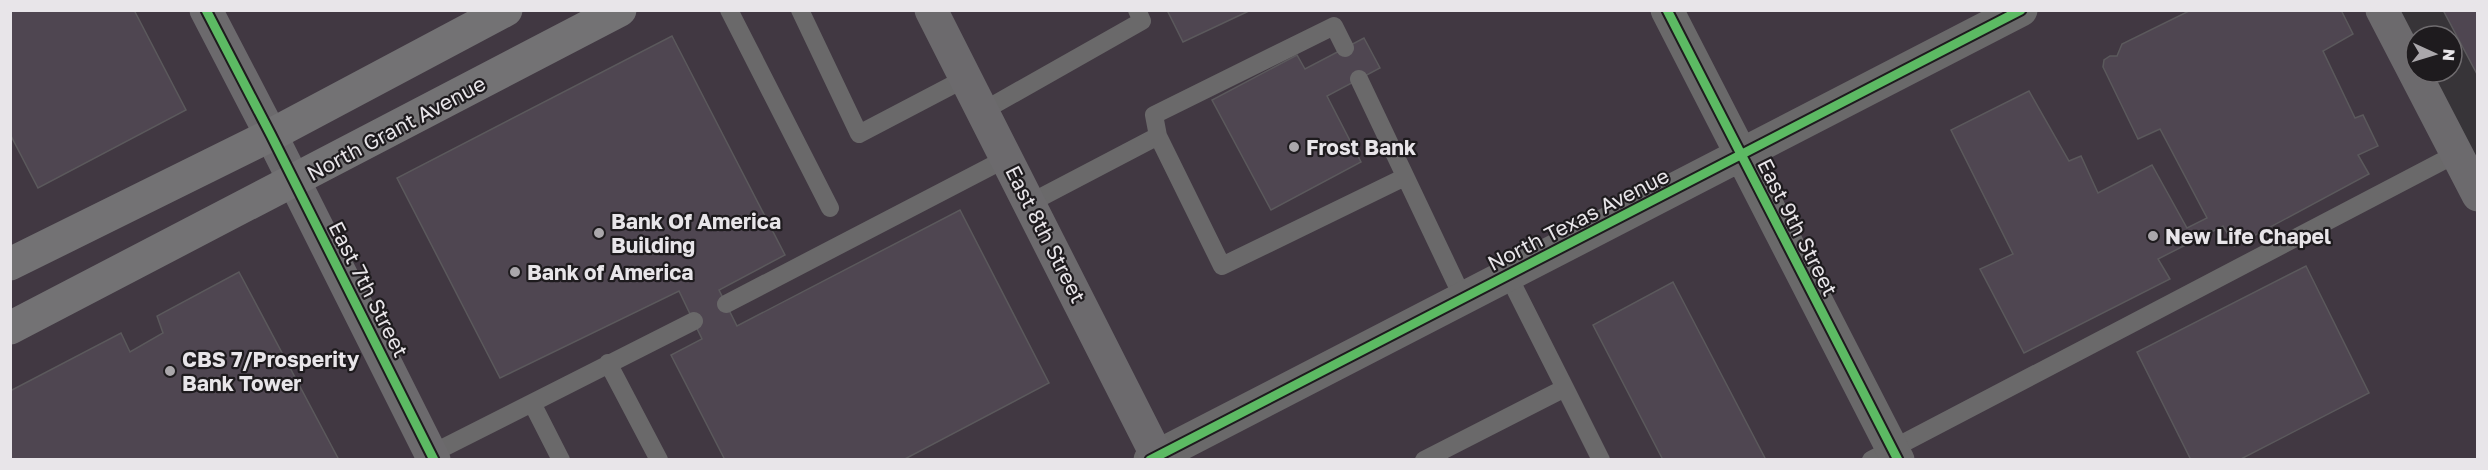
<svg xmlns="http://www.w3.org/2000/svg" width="2488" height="470" font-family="'Golos Text',sans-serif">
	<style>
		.built { fill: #413842 }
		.building { fill: #4f4651; stroke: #5b595c; stroke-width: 1.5 }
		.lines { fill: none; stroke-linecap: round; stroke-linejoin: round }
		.lane { stroke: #6a696a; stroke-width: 18 }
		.street { stroke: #6a696a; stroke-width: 33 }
		.secondary { stroke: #6c6a6d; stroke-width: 33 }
		.primary { stroke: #737274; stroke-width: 33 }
		.cycleway-casing { stroke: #1e1b1e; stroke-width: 13 }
		.cycleway { stroke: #5cba63; stroke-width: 9 }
		.poi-dot { fill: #aaa7ab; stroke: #1e1b1e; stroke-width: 2 }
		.labels { text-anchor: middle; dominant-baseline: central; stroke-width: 4.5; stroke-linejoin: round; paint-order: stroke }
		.street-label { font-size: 21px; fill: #e8e5e9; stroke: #1e1b1e }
		.poi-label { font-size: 21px; font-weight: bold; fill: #e8e5e9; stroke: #1e1b1e; text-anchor: start }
	</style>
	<rect width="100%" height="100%" fill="#373438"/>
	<path class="built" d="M10 11H2382L2477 197V459H11Z"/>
	<path class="building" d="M10 10H134L186 110 38 188 10 134Z
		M1167 10H1251L1183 42Z
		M2191 10H2341L2353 34 2323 51 2355 118 2363 115 2378 146 2358 155 2369 174 2235 246 2223 226 2158 259 2170 279 2024 353 1980 269 2013 254 1951 130 2029 91 2069 161 2081 156 2098 193 2152 165 2187 228 2207 218 2160 129 2138 139 2103 67 2104 60 2110 56H2117L2122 44Z
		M2443 10H2478V76Z
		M672 36 785 255 719 290 737 326 960 210 1049 383 903 460H725L671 355 702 339 679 291 500 378 397 178Z
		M1364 38 1380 68 1327 96 1361 162 1271 210 1212 100 1297 55 1305 69Z
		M2306 266 2369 393 2239 460H2191L2137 352Z
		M239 272 339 460H10V391L121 333 130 352 163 333 157 316Z
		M1673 282 1766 460H1663L1593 325Z"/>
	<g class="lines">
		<path class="lane" d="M729 10 830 208
			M800 10 859 134 966 78
			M1359 79 1463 298
			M983 111 1142 21 1137 10
			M1158 136 1154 115 1334 26 1345 48
			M1030 203 1158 136 1222 266 1405 177
			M1508 275 1565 388
			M726 304 1007 158
			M608 363 659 460
			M532 403 561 460
			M431 454 694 321
			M1424 460 1565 388 1601 460
			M1871 460 2456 154"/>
		<path class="street" d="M1667 10 1898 460
			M1150 460 2021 10"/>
		<path class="secondary" d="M206 10 271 135 434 460
			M931 10 1159 460
			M2382 10 2478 195"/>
		<path class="primary" d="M10 264 271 135 506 10
			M10 328 620 10"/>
		<g class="cycleway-casing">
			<path id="cycleway" d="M206 10 271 135 434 460
				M1667 10 1898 460
				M1150 460 2021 10"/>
		</g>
		<use href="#cycleway" class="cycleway"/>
	</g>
	<g class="poi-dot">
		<circle cx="1294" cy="147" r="6"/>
		<circle cx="599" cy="233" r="6"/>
		<circle cx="2153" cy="236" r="6"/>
		<circle cx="515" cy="272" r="6"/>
		<circle cx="170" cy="371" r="6"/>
	</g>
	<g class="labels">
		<g class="street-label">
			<text transform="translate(396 128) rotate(-28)">North Grant Avenue</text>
			<text transform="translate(1578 219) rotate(-27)">North Texas Avenue</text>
			<text transform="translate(1798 227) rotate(63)">East 9th Street</text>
			<text transform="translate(1046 234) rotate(63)">East 8th Street</text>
			<text transform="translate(369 289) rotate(63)">East 7th Street</text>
		</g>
		<g class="poi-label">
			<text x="1306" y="147">Frost Bank</text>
			<text x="611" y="221">Bank Of America<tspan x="611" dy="24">Building</tspan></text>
			<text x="2165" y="236">New Life Chapel</text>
			<text x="527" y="272">Bank of America</text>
			<text x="182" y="359">CBS 7/Prosperity<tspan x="182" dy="24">Bank Tower</tspan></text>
		</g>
	</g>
	<rect width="2488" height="470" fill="none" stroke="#e8e5e9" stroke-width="24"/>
	<g transform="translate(2434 54) rotate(94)"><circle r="28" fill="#1e1b1e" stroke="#6f6c6f" stroke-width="1.5"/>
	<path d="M0-4.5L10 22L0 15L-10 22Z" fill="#aaa7ab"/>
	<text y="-9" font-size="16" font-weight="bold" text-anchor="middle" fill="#e8e5e9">N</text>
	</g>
</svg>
